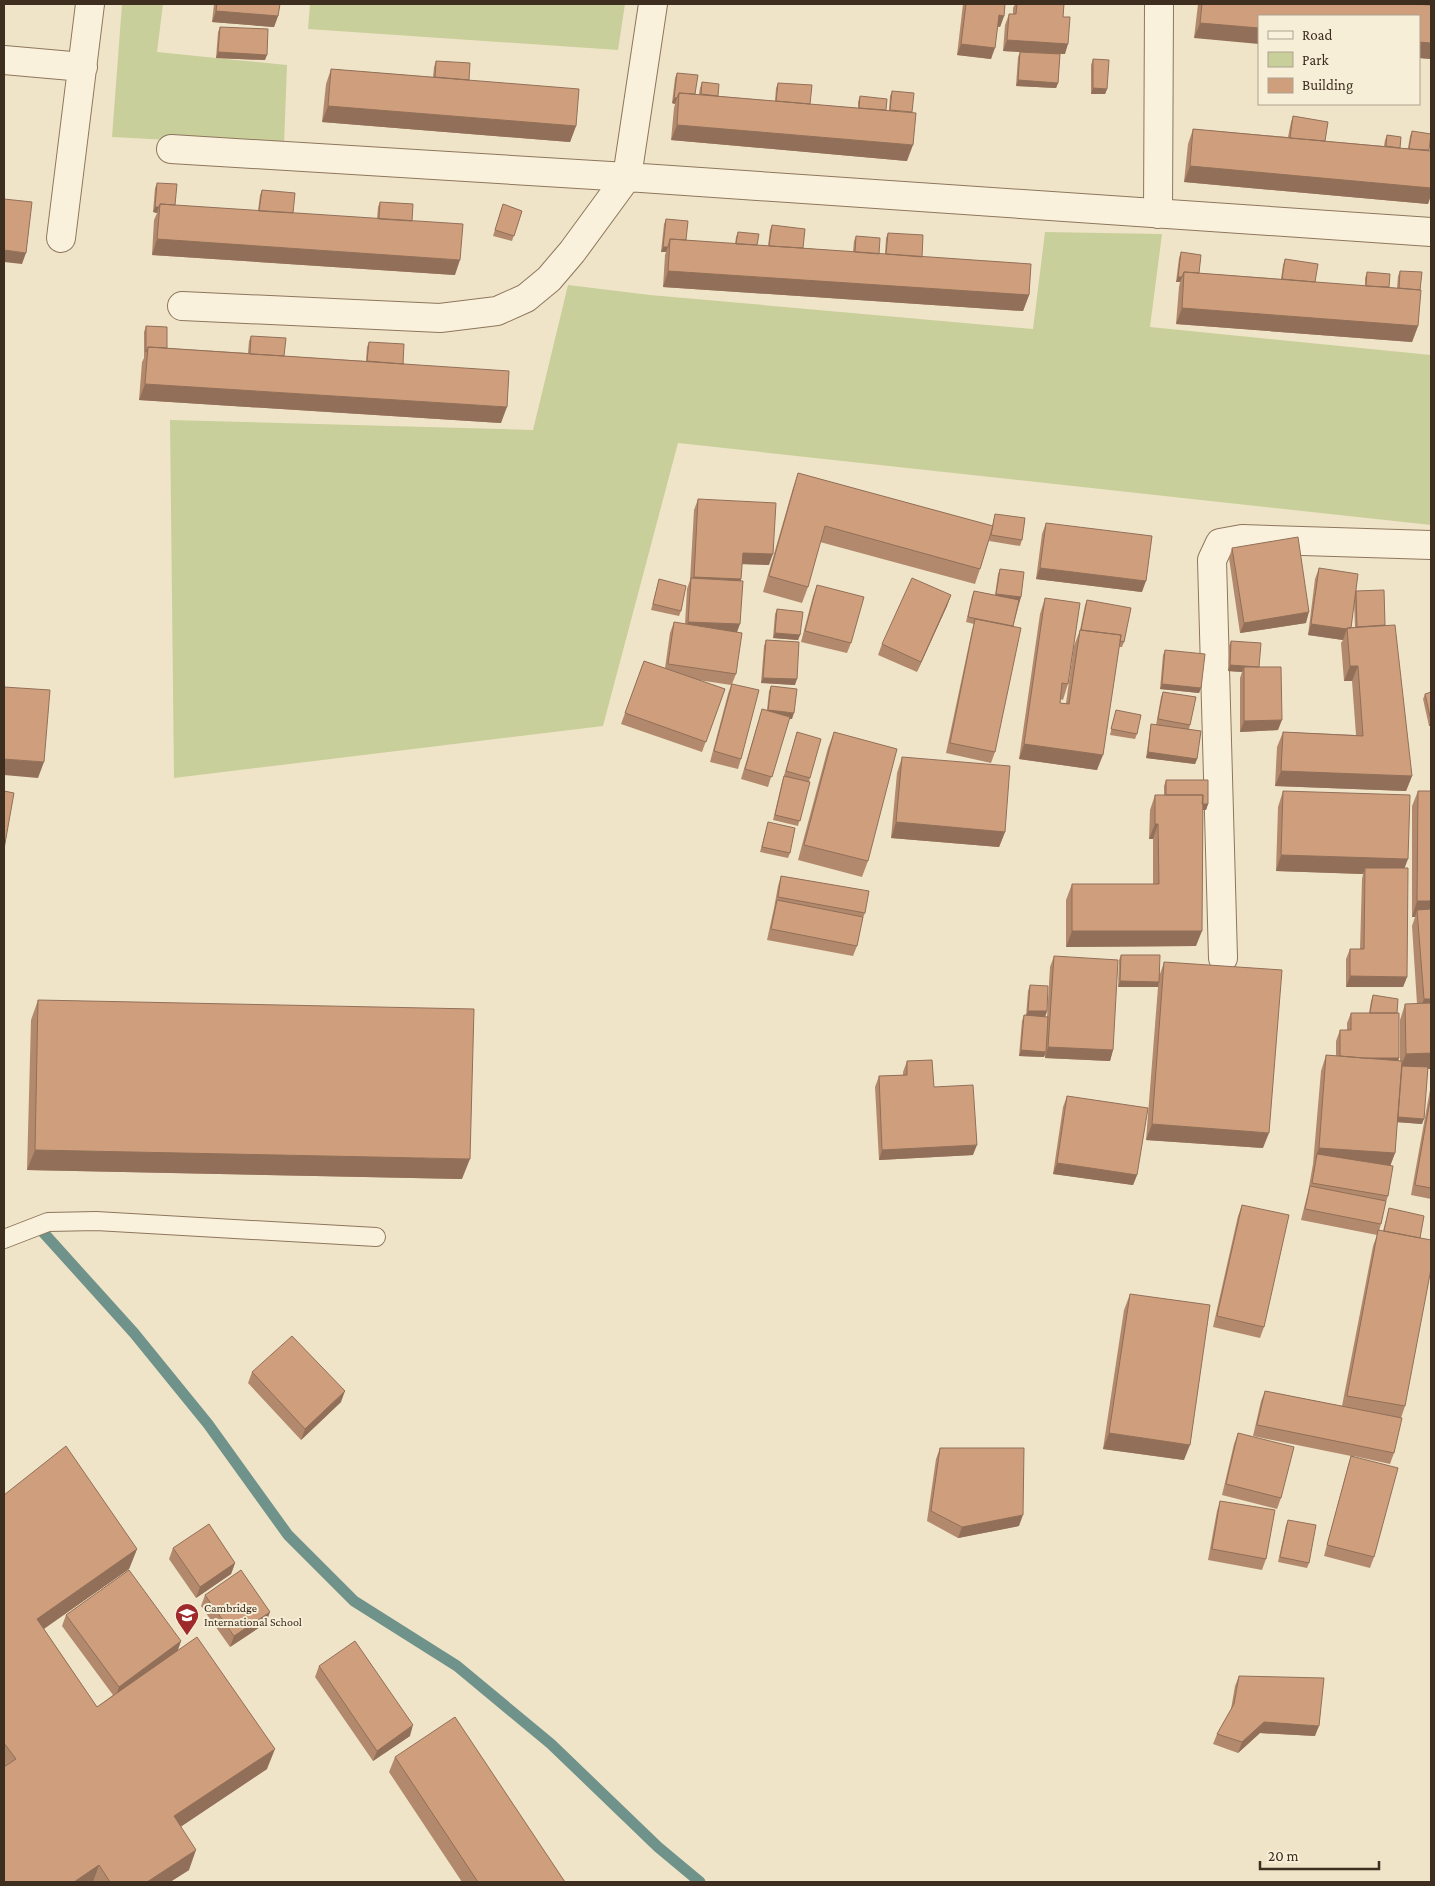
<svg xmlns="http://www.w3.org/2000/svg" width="1435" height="1886" font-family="'Crimson Pro',serif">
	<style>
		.green { fill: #c9cf9b }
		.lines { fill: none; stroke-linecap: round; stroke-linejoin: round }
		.stream { stroke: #6f938a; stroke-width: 11 }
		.lane-casing { stroke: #8d765c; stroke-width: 20 }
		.street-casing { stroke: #8d765c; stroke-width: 30 }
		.lane { stroke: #faf1dc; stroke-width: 18 }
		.street { stroke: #faf1dc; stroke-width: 28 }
		.wall { fill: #b2896c; fill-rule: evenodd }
		.shaded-wall { fill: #916f58 }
		.building { fill: #cf9f7d; stroke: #916f58 }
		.labels { text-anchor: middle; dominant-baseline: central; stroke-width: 4; stroke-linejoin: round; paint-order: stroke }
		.poi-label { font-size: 12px; fill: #3d2e20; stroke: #f7eed8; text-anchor: start }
	</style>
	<rect width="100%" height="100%" fill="#f0e4c8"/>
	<path class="green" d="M122 4H163L157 52 287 65 284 146 112 137Z
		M310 4H625L618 50 308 29Z
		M1045 232 1162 234 1150 327 1431 355V525L678 443 603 726 174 778 170 420 533 430 568 285 650 295 1033 329Z"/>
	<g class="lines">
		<path class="stream" d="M42 1231 134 1333 208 1424 288 1535 354 1601 457 1666 551 1744 658 1847 700 1882"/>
		<g class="lane-casing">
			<path id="lane" d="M4 1239 48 1222 96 1221 376 1237"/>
		</g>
		<g class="street-casing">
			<path id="street" d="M4 60 83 67
				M171 149 627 177 1431 232
				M1158 214 1159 4
				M61 238 90 4
				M182 306 440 318 497 311 526 298 549 279 572 252 627 177 653 4
				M1223 958 1212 560 1220 543 1242 539 1431 545"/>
		</g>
		<use href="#lane" class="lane"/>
		<use href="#street" class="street"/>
	</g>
	<path class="wall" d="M214 4H280L278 16 274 27 212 22Z
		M963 4H1005L1004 16 1000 27 998 26 991 59 957 55Z
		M1015 4H1064L1063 17 1065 54H1060L1058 83 1056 88 1016 86 1018 57 1020 52 1003 51 1005 25 1009 14H1013V8Z
		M1198 4H1431V59L1419 58V16L1194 38Z
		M220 27 265 60 216 58 218 32Z
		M1093 59 1107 89 1105 94H1091V65Z
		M436 61 469 80 576 126 570 142 322 122 326 84 331 69 433 77 434 67Z
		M677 73 695 94H699L700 88 702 82 718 96 775 101 776 88 778 83 810 104 858 108V102L860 96 886 110H889L890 96 892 91 907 161 671 140 674 108 675 104 672 103 675 78Z
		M1293 116 1325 141 1384 146 1385 140 1387 135 1400 148H1408L1410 136 1412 131 1429 150 1431 151V195L1428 204 1184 182 1188 144 1193 129 1288 137 1291 122Z
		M157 183 175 205 258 211 260 195 262 190 293 213 377 219 378 207 380 202 412 221 455 275 152 255 154 220 157 213 153 212 155 188Z
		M503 204 522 211 512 241 493 236Z
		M666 219 686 240 735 244 736 237 738 232 757 245 768 246 770 230 772 225 803 248 853 252 854 241 856 236 879 254H885L886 238 888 233 922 257 1029 295 1023 311 663 287 665 255 666 252H661L664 224Z
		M1181 252 1199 273 1281 279 1283 265 1285 259 1315 282 1365 286V278L1367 272 1389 287 1397 288 1398 276 1400 271 1418 326 1412 342 1176 324 1179 287 1180 282H1176L1179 258Z
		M146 326 167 348 248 353 249 341 251 336 284 356 366 361 367 347 369 342 501 423 139 400 142 362 144 358V332Z
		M798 473 992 526 995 514 1022 540 1020 546 989 541 991 533 980 569 975 584 820 542 808 587 802 603 763 592 793 488Z
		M698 499 769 565 742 564 737 632 736 674 732 684 741 759 738 769 710 762 728 694 731 685 698 680 725 689 702 752 621 724 644 661 665 668 670 633 674 622 685 624 687 589 690 580 694 510Z
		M1046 523 1142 592 1036 579 1042 534Z
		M1232 548 1306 623 1240 633 1229 558Z
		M1319 568 1355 594 1356 591 1385 625 1412 776 1406 791 1275 786 1277 747 1283 732 1356 735 1352 681H1344L1341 643 1343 640 1308 635 1315 579ZM1354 601 1355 627 1351 628Z
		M1000 569 1021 597 1013 627 995 752 991 763 946 753 972 630 974 624 966 622 972 596 974 591 995 595 998 574Z
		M659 579 681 611 679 616 651 610Z
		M817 585 851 643 847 653 801 642 813 596Z
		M951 595 947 606 917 672 878 655 882 644Z
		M1045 598 1068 684 1063 700 1060 699V703H1066L1074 646 1080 630 1085 605 1087 600 1124 642 1122 647H1119L1097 770 1019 759 1040 614Z
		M777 609 800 635 798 640 773 638 775 614Z
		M766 640 795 685 761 683 764 646Z
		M1231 641 1259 667 1278 730 1240 732V678L1242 672 1228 671 1229 646Z
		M1165 650 1201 688 1199 693 1160 689 1163 655Z
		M771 686 792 719H789L768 787 741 779 762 709 767 710 769 691Z
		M1163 692 1190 725 1189 729 1197 759 1195 764 1146 758 1150 729 1151 724 1156 725 1161 697Z
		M1431 692V726H1429L1423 699 1425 694Z
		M1116 710 1137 734 1135 739 1110 735Z
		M797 732 810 778 798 826 773 820 782 782Z
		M834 732 868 861 862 877 798 860 828 748Z
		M902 757 1005 832 999 847 891 838 897 773Z
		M1166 780 1208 804 1206 810H1202L1196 946 1066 947V900L1072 884H1153V839H1149L1150 810 1155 795H1164V786Z
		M1283 791 1405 868 1407 977 1403 987H1346V959L1350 949H1360L1362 879 1363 874 1276 871 1278 807Z
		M1418 791 1428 1069 1422 1124 1397 1122 1395 1153 1390 1166 1388 1196 1385 1205 1381 1224 1379 1231H1383L1389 1208 1420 1238 1405 1406 1401 1418 1394 1453 1390 1464 1354 1456 1374 1557 1370 1568 1324 1556 1348 1466 1351 1456 1253 1436 1261 1401 1265 1391 1342 1406 1373 1246 1377 1235 1301 1220 1308 1192 1313 1164 1321 1071 1326 1055 1336 1056V1041L1340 1030H1347V1023L1351 1013H1369L1371 1001 1373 995 1397 1013 1399 1058 1398 1061H1400V1020L1405 1004H1417L1412 926 1415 917H1412V806Z
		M768 822 790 853 788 858 760 852Z
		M781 876 865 913 862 920 857 946 853 956 767 940 774 908 778 886Z
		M1121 955 1160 974 1164 962 1263 1148 1146 1140 1158 987H1118L1119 960Z
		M1054 956 1113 1050 1110 1061 1045 1058V1054L1044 1057 1019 1056 1022 1021 1024 1015 1026 1016 1028 991 1030 985 1047 1011 1045 1017H1047L1050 967Z
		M38 1000 462 1179 27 1170 31 1020Z
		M907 1061 934 1087 973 1155 879 1160 875 1087 879 1076 903 1075V1072Z
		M1431 1084V1199L1411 1195Z
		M1067 1096 1137 1175 1133 1185 1053 1174 1063 1107Z
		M1242 1205 1264 1327 1260 1338 1213 1327 1238 1216Z
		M1130 1294 1184 1460 1103 1449 1124 1310Z
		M252 1372 341 1402 301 1440 248 1383Z
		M1238 1433 1281 1498 1277 1509 1222 1495 1234 1444Z
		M940 1448 1019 1526 958 1538 927 1521 936 1459Z
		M4 1495 137 1549 129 1569 44 1629 97 1707 113 1695 62 1626 66 1615 181 1641 178 1650 267 1769 181 1826 189 1870 170 1882H4Z
		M1220 1501 1266 1559 1262 1570 1208 1560 1217 1511Z
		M1288 1520 1309 1563 1307 1568 1278 1562 1286 1525Z
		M173 1548 235 1563 231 1574 196 1598 169 1559Z
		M205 1595 266 1623 230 1647 201 1606Z
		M319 1666 410 1736 373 1761 315 1677Z
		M1239 1676 1315 1736 1260 1733 1238 1753 1213 1744 1217 1734 1231 1709 1235 1686Z
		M395 1757 565 1882H462L389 1772Z"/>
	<path class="shaded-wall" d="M216 11 278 16 274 27 212 22Z
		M999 15 1004 16 1000 27 995 26Z
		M1200 23 1259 28V44L1194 38Z
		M1007 40 1068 44 1065 54 1003 51Z
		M1419 42 1431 43V59L1419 58Z
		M961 44 995 48 991 59 957 55Z
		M218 52 267 55 265 60 216 58Z
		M1018 80 1058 83 1056 88 1016 86Z
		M1093 88 1107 89 1105 94H1091Z
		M674 98H677L675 104 672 103Z
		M328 106 576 126 570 142 322 122Z
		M677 125 913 145 907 161 671 140Z
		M1190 166 1431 188V195L1428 204 1184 182Z
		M155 207H159L157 213 153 212Z
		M157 239 460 260 455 275 152 255Z
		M663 247H668L666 252H661Z
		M4 250 26 253 22 264 4 262Z
		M668 271 1029 295 1023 311 663 287Z
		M1178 277H1182L1180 282H1176Z
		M1182 308 1418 326 1412 342 1176 324Z
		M145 384 507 407 501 423 139 400Z
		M743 553 773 554 769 565 739 564Z
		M1040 568 1146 581 1142 592 1036 579Z
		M694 577 741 579 737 590 690 588Z
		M996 594 1021 597 1019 603 994 600Z
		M951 595 947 606 917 672 921 662Z
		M1309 612 1306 623 1240 633 1244 623Z
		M688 622 740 624 736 635 684 632Z
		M1311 624 1347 629 1343 640 1308 635Z
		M775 633 800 635 798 640 773 638Z
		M1230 665 1259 667H1244L1242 672 1228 671Z
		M1350 666H1358L1352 681H1344Z
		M763 678 797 679 795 685 761 683Z
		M1162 684 1201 688 1199 693 1160 689Z
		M768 710 794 713 792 719 766 716Z
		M1282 720 1278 730 1240 732 1244 721Z
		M1431 721V726H1429Z
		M1024 744 1103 755 1097 770 1019 759Z
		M1148 752 1197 759 1195 764 1146 758Z
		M4 759 44 762 38 778 4 775Z
		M1281 771 1412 776 1406 791 1275 786Z
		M1165 804H1208L1206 810H1163Z
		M896 822 1005 832 999 847 891 838Z
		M1155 824H1158L1153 839H1149Z
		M1281 855 1408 859 1402 875 1365 868 1363 874 1276 871Z
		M1417 901H1431V917L1417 910 1415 917H1412Z
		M1072 931H1202L1196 946 1066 947Z
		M1350 976 1407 977 1403 987H1346Z
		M1120 981 1159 982 1158 987H1118Z
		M1424 999H1431V1014L1418 1015Z
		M1028 1011H1047L1045 1017 1026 1016Z
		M1048 1047 1113 1050 1110 1061 1045 1058Z
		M1021 1050 1046 1052 1044 1057 1019 1056Z
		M1431 1053V1069H1401V1066L1406 1054Z
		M1340 1058H1399L1395 1069Z
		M1397 1117 1424 1119 1422 1124 1395 1122Z
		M1152 1124 1269 1133 1263 1148 1146 1140Z
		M977 1145 973 1155 879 1160 882 1150Z
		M1319 1148 1395 1153 1389 1169 1317 1154 1313 1163Z
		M35 1150 470 1159 462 1179 27 1170Z
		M1057 1163 1137 1175 1133 1185 1053 1174Z
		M345 1391 341 1402 301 1440 305 1429Z
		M1109 1433 1190 1445 1184 1460 1103 1449Z
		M1023 1515 1019 1526 958 1538 962 1527Z
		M137 1549 129 1569 29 1639 37 1619Z
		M235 1563 231 1574 196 1598 200 1587Z
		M270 1612 266 1623 230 1647 234 1636Z
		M181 1641 177 1652 115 1698 119 1687Z
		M1264 1722 1319 1726 1315 1736 1260 1733 1238 1753 1242 1742Z
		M413 1725 410 1736 373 1761 377 1751Z
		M275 1749 267 1769 167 1836 174 1816Z
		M196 1850 189 1870 170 1882H147Z
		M99 1865 93 1882H74Z"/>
	<path class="building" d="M217 4H280L278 16 216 11Z
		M966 4H1005L1004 16 999 15 995 48 961 44Z
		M1017 4H1064L1063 17H1070L1068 44 1007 40 1009 14H1016Z
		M1202 4H1411L1431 5V43L1419 42V16H1259V28L1200 23Z
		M220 27 268 29 267 55 218 52Z
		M1020 52 1060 54 1058 83 1018 80Z
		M1093 59 1109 60 1107 89 1093 88Z
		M436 61 470 63 469 80 435 77Z
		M331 69 579 89 576 126 328 106Z
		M677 73 698 75 695 94 679 93 677 98H674Z
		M702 82 719 84 718 96 701 94Z
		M778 83 812 85 810 104 776 101Z
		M892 91 914 93 912 112 890 110Z
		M679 93 916 113 913 145 677 125Z
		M860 96 887 99 886 110 859 108Z
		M1293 116 1328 122 1325 141 1290 138Z
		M1193 129 1431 151V188L1190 166Z
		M1412 131 1431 134 1429 150 1409 149Z
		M1387 135 1401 137 1400 148 1386 146Z
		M157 183 177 184 175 205 160 204 159 207H155Z
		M262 190 295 193 293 213 259 211Z
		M4 199 32 202 26 253 4 250Z
		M380 202 413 204 412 221 379 219Z
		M160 204 463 224 460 260 157 239Z
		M503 204 522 211 514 236 495 230Z
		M666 219 688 221 686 240 670 239 668 247H663Z
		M772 225 805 229 803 248 769 246Z
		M738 232 759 234 757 245 736 244Z
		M888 233 923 235 922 257 886 254Z
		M856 236 880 238 879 254 855 252Z
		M670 239 1031 264 1029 295 668 271Z
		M1181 252 1201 255 1199 273 1184 272 1182 277H1178Z
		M1285 259 1318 264 1315 282 1282 279Z
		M1400 271 1422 272 1420 290 1399 288Z
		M1184 272 1421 290 1418 326 1182 308Z
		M1367 272 1390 274 1389 287 1366 286Z
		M146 326 167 327V348L148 347 146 352Z
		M251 336 286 338 284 356 250 354Z
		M369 342 404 344 403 364 367 361Z
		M148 347 509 371 507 407 145 384Z
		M798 473 993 526 980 569 825 526 808 587 769 576Z
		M698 499 776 503 773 554 743 553 741 579 694 577Z
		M995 514 1025 518 1022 540 991 535Z
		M1046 523 1152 536 1146 581 1040 568Z
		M1298 537 1309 612 1244 623 1232 548Z
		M1319 568 1358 574 1351 628H1347V629L1311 624Z
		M1000 569 1024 572 1021 597 996 594Z
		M691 578 743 581 740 624 688 622Z
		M912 578 951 595 921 662 882 644Z
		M659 579 686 586 681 611 653 604Z
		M817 585 864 597 851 643 805 631Z
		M1384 590 1385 625 1357 627 1356 591Z
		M974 591 1019 600 1013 626 968 617Z
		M1045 598 1080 603 1068 684 1062 683 1060 703 1069 704 1080 630 1121 635 1103 755 1024 744Z
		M1087 600 1131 608 1124 642 1120 641 1121 635 1081 630Z
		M777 609 803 612 800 635 775 633Z
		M975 619 1021 628 995 752 950 743Z
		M674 622 742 633 736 674 668 664Z
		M1395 625 1412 776 1281 771 1283 732 1363 736 1358 666H1350L1347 628Z
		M766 640 799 642 797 679 763 678Z
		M1231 641 1261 643 1259 667 1230 665Z
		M1165 650 1205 654 1201 688 1162 684Z
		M644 661 725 689 706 742 625 713Z
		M1244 667H1281L1282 720 1244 721Z
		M732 684 759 690 741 759 714 751Z
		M771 686 797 689 794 713 768 710Z
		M4 687 50 690 44 762 4 759Z
		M1163 692 1196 697 1190 725 1158 719Z
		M1431 692V721L1425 694Z
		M762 709 790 717 772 777 745 769Z
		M1116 710 1141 715 1137 734 1111 729Z
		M1151 724 1201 731 1197 759 1148 752Z
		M797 732 821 739 810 778 786 771Z
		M834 732 897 749 868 861 804 845Z
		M902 757 1010 766 1005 832 896 822Z
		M784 776 810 782 800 821 775 815Z
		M1166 780H1208V804H1202L1203 795H1166Z
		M4 791 14 793 4 849Z
		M1283 791 1410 795 1408 859 1281 855Z
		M1418 791H1431V901H1417Z
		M1155 795H1203L1202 931H1072V884H1159L1158 824H1155Z
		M768 822 795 828 790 853 762 847Z
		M1365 868H1408L1407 977 1350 976V949H1364Z
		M781 876 869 891 865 913 778 897Z
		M777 900 863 917 857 946 771 929Z
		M1431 909V999H1424L1417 910Z
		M1121 955H1160L1159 982 1120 981Z
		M1054 956 1118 960 1113 1050 1048 1047Z
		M1164 962 1282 970 1269 1133 1152 1124Z
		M1030 985 1048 986 1047 1011H1028Z
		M1373 995 1398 999 1397 1013H1370Z
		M38 1000 474 1009 470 1159 35 1150Z
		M1431 1003V1053L1406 1054 1405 1004Z
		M1351 1013H1399V1058H1363L1340 1056V1030H1351Z
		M1024 1015 1048 1017 1046 1052 1021 1050Z
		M1326 1055 1402 1061 1395 1153 1319 1148Z
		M932 1060 934 1087 973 1085 977 1145 882 1150 879 1076 907 1075V1061Z
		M1402 1066 1428 1067 1424 1119 1398 1117Z
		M1431 1095V1188L1415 1185Z
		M1067 1096 1148 1108 1137 1175 1057 1163Z
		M1317 1154 1393 1166 1388 1196 1312 1183Z
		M1310 1186 1386 1201 1381 1224 1305 1209Z
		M1242 1205 1289 1215 1264 1327 1217 1316Z
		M1389 1208 1424 1216 1420 1238 1384 1231Z
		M1378 1230 1431 1240V1269L1405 1406 1347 1396Z
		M1130 1294 1210 1305 1190 1445 1109 1433Z
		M292 1336 345 1391 305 1429 252 1372Z
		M1265 1391 1402 1418 1394 1453 1257 1425Z
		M1238 1433 1294 1447 1281 1498 1226 1484Z
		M66 1446 137 1549 37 1619 97 1707 197 1637 275 1749 174 1816 196 1850 147 1882H110L99 1865 74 1882H4V1767L16 1759 4 1743V1495Z
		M940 1448H1024L1023 1515 962 1527 931 1511Z
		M1351 1456 1398 1468 1374 1557 1327 1545Z
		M1220 1501 1275 1510 1266 1559 1212 1549Z
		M1288 1520 1316 1525 1309 1563 1280 1557Z
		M209 1524 235 1563 200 1587 173 1548Z
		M129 1570 181 1641 119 1687 66 1615Z
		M241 1570 270 1612 234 1636 205 1595Z
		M355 1641 413 1725 377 1751 319 1666Z
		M1239 1676 1324 1678 1319 1726 1264 1722 1242 1742 1217 1734 1234 1704Z
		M455 1717 565 1882H478L395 1757Z"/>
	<defs>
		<g id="school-pin" transform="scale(1.25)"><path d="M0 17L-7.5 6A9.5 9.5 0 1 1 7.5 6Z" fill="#9e2a2b" stroke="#f7eed8"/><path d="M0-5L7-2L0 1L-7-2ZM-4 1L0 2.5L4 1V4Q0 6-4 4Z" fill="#fff"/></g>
	</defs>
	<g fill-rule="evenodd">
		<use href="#school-pin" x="187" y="1615"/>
	</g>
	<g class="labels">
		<g class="poi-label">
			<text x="204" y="1608">Cambridge<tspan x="204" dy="14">International School</tspan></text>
		</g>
	</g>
	<rect width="1435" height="1886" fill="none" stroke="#3d2e20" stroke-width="10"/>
	<rect x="1258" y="15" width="162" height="90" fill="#f7eed8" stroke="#ada18e"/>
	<rect x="1268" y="31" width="25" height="8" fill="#faf1dc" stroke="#ada18e"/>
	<text x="1302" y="40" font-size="15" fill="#3d2e20">Road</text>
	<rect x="1268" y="52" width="25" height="15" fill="#c9cf9b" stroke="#ada18e"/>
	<text x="1302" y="65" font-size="15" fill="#3d2e20">Park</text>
	<rect x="1268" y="78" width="25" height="15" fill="#cf9f7d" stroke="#ada18e"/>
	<text x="1302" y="90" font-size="15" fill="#3d2e20">Building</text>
	<path d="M1260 1861v8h119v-8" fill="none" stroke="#3d2e20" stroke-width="2.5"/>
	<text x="1268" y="1861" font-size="15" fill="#3d2e20" stroke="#f7eed8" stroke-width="4" paint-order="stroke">20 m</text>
</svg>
